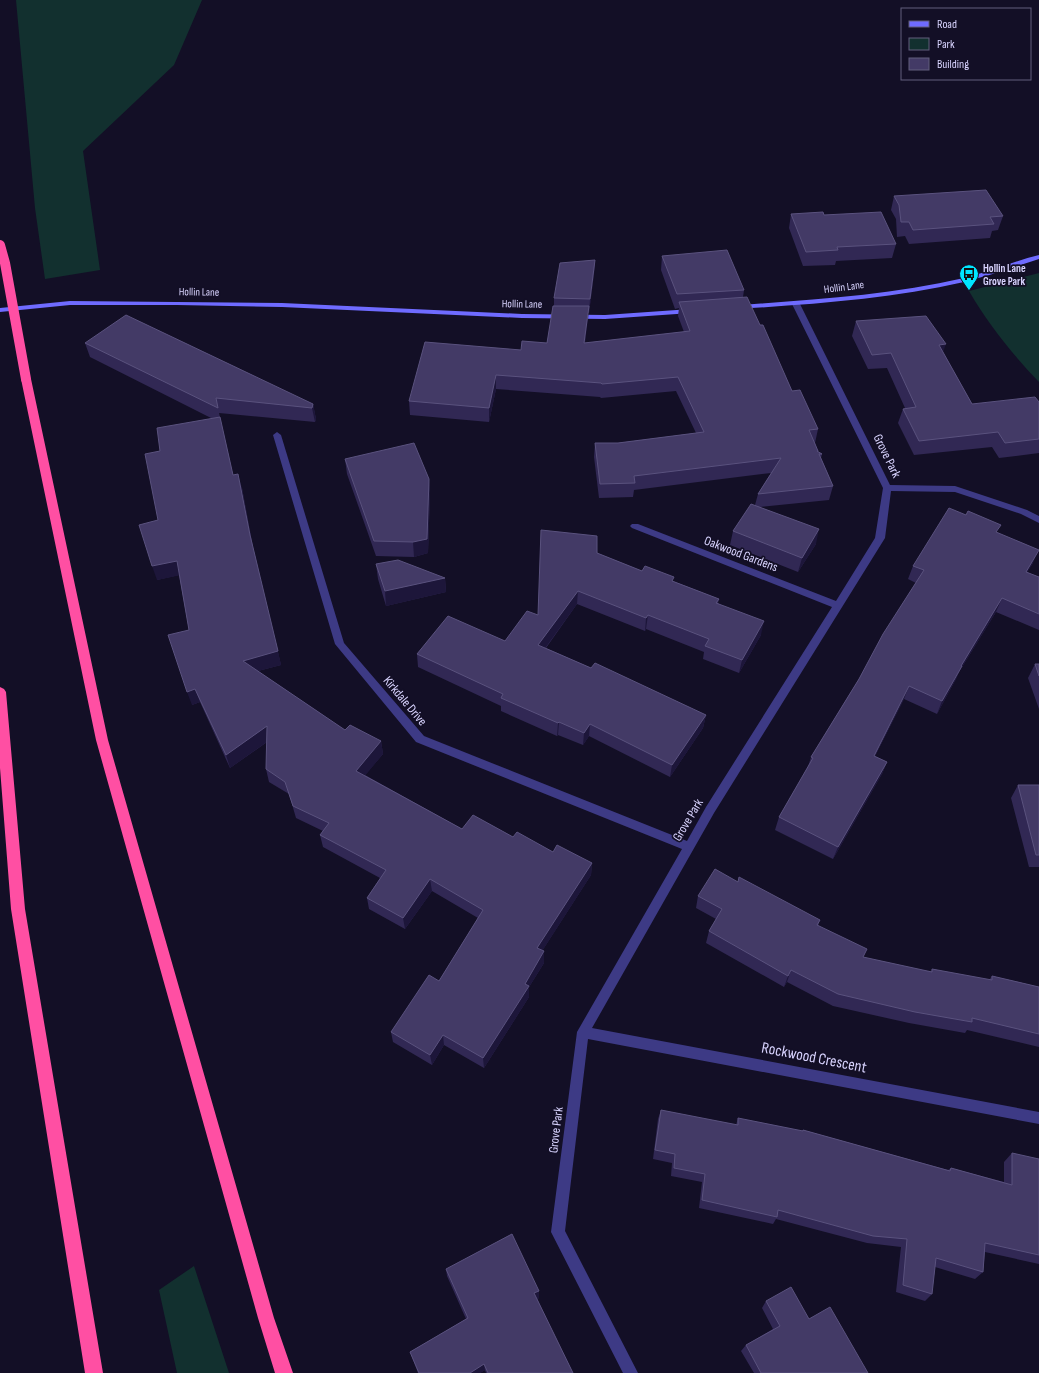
<svg xmlns="http://www.w3.org/2000/svg" width="1039" height="1373" font-family="'Sofia Sans Condensed',sans-serif">
	<style>
		.green { fill: #12302f }
		.lines { fill: none; stroke-linecap: round; stroke-linejoin: round }
		.street { fill: #3d3a85; fill-rule: evenodd }
		.secondary { fill: #6f6bff; fill-rule: evenodd }
		.highway { fill: #ff4fa3; fill-rule: evenodd }
		.highway-bridge { stroke: #ff4fa3; stroke-width: 10 }
		.wall { fill: #312854 }
		.shaded-wall { fill: #1d163a }
		.building { fill: #433a66; stroke: #5a527e }
		.labels { text-anchor: middle; dominant-baseline: central; stroke-width: 3.5; stroke-linejoin: round; paint-order: stroke }
		.far-poi-label { font-size: 11px; font-weight: bold; fill: #d9d4ff; stroke: #130f26; text-anchor: start }
		.far-street-label { font-size: 11px; fill: #d9d4ff; stroke: #130f26 }
		.street-label { font-size: 13px; fill: #d9d4ff; stroke: #130f26 }
		.near-street-label { font-size: 16px; fill: #d9d4ff; stroke: #130f26 }
	</style>
	<rect width="100%" height="100%" fill="#130f26"/>
	<path class="green" d="M16 0H202L174 65 83 151 100 270 45 279 35 208Z
		M1039 273V382C1013 355 988 324 969 291Z
		M194 1266 229 1373H177L159 1290Z"/>
	<g class="lines">
		<path class="street" d="M793 302H799L800 304 890 485 955 486 1027 510 1039 516V523L1021 514 955 492 891 491 885 538 714 813 592 1028 1039 1112V1124L588 1039 565 1231 638 1373H623L551 1232 577 1032 682 849 416 742 335 644 273 435 277 432 281 435 344 643 424 736 687 841 706 807 832 607 632 528 630 526 632 524H638L836 601 875 538 883 488 792 304Z"/>
		<path class="secondary" d="M1039 255V259C1014 267 989 276 964 282 890 299 814 304 738 309L734 307 738 305C813 300 890 295 964 278 989 272 1014 261 1039 255Z
			M70 301 282 303 522 314 605 315 691 309 695 311 691 313 605 319 522 318 282 307 177 305H70L0 312V308Z"/>
		<path class="highway" d="M26 376 31 379 108 740 274 1318 293 1373H275L258 1318 96 740 21 379Z
			M0 687 4 689 6 692 25 909 103 1373H85L11 909 0 768Z"/>
		<path class="highway-bridge" d="M0 245 5 263 26 379"/>
	</g>
	<path class="wall" d="M894 196 1003 216 998 230 992 231 990 238 909 244 905 236 897 237 896 219 891 210Z
		M791 214 824 215 896 244 892 258 836 261 835 265 803 266 789 228Z
		M662 256 744 290 743 297 760 325 792 391 818 429 815 443 818 452 822 454 821 458 833 486 829 500 760 507 816 544 798 572 730 545 733 531 755 505 758 494 771 473 634 490 633 497 599 498 594 457 595 443H618L696 433 676 391 601 398 600 397 496 389 489 422 410 415 409 401 521 350 547 343 554 306V298L595 260 594 274 589 313H588L585 343 684 332 678 316 679 308 675 309 661 270Z
		M856 321 943 352 972 404 1039 402V453L999 458 992 447 914 455 898 423 903 409 905 408 887 368 868 369 852 336Z
		M85 343 313 404 316 419 315 422 219 413 233 475 242 488 253 547 281 665 258 671 345 730 381 741 383 754 365 775 462 829 513 837 553 852 592 863 591 875 542 951H544V963L529 987V997L484 1068 444 1045 432 1065 393 1042 391 1032 439 981 478 918 432 891 405 929 369 909 367 898 380 878 323 847 320 835 323 831 296 818 289 794 269 782 266 769 267 742 230 768 200 702 192 705 189 630 179 575 157 580 160 451 213 419 90 357Z
		M345 459 429 479 430 493 428 553 414 557 376 556 347 474Z
		M997 533 1033 563 1027 572 1039 577V630L996 612 959 672 956 679 937 714 904 699 875 756 887 762 882 774 833 859 775 830 779 817 808 767 811 757 859 679 916 583 908 579 913 566Z
		M597 553 642 571 673 581 719 599 718 603 761 635 739 673 703 659 704 652 646 629 645 631 577 604 546 648 591 668 706 715 703 728 670 777 589 736 583 745 558 735 557 736 501 711V706L418 667 417 654 505 641 538 615Z
		M376 564 445 578 446 592 386 606 378 579Z
		M1035 664H1039V709L1028 678Z
		M1018 785H1039V867H1029L1011 798Z
		M738 882 820 920 818 926 863 957 931 972 932 969 989 980 992 976 1039 987V1047L967 1030 965 1033 909 1023 833 1006 787 982 784 987 706 943 709 931 716 919 696 908 698 896Z
		M661 1110 736 1125 738 1118 802 1131 803 1130 948 1170 951 1168 1004 1182V1162L1012 1153 1039 1159V1264L985 1252 983 1272 975 1279 935 1267 932 1294 925 1301 896 1292 901 1247 867 1243 776 1219 773 1224 699 1208 702 1182 671 1176 672 1163 653 1159 658 1119Z
		M446 1269 539 1298 537 1299 573 1373H486L485 1370 480 1373H418L410 1352 466 1319 447 1276Z
		M766 1301 809 1319 868 1373H754L741 1351 746 1345 773 1329 762 1308Z"/>
	<path class="shaded-wall" d="M595 260 594 274 589 313 590 299Z
		M589 306 588 320 583 357 584 343Z
		M946 344 941 358 939 345Z
		M496 375V389L489 422V408Z
		M313 404 316 419 315 422 312 408Z
		M238 474 242 488 253 548 250 535Z
		M429 479 430 493 428 553 414 557 413 542Z
		M819 529 816 544 798 572 802 558Z
		M1039 550 1033 563 1020 585 1026 572Z
		M177 561 181 575 157 580 152 566Z
		M445 578 446 592 386 606 385 591Z
		M578 591 577 604 538 658V645Z
		M1002 598 996 612 959 672 956 679 937 714 942 701 961 666Z
		M648 615 646 629 645 631 646 618Z
		M764 621 761 635 739 673 742 660Z
		M278 651 281 665 246 674 243 661Z
		M909 686 904 699 869 768 874 756Z
		M195 689 200 702 192 705 187 692Z
		M706 715 703 728 670 777 672 765Z
		M559 722 558 735 557 736 558 723Z
		M590 724 589 736 583 745 584 733Z
		M267 726 271 739 230 768 226 755Z
		M381 741 383 754 359 783 356 771Z
		M887 762 882 774 833 859 838 847Z
		M592 863 591 875 537 959V948Z
		M430 879 432 891 405 929 403 918Z
		M544 951V963L529 987V997L484 1068 483 1058 525 984Z
		M791 970 787 982 784 987 788 976Z
		M443 1035 444 1045 432 1065 430 1055Z
		M539 1291V1298L534 1300V1293Z
		M484 1364 485 1370 480 1373H470Z"/>
	<path class="building" d="M986 190 1003 216 990 217 994 224 913 230 909 222H901L899 205 894 196Z
		M823 212 824 215 881 212 896 244 837 247 838 250 806 252 791 214Z
		M727 250 744 290 677 294 662 256Z
		M595 260 590 299 554 298 560 263Z
		M747 297 760 325H763L792 391 800 390 818 429 809 430 818 451H817L822 454H819L833 486 758 494 781 458 634 476 635 483 600 484 595 443H618L704 432 678 377 602 384 601 383 496 375 489 408 409 401 425 342 521 350 522 341 547 343 553 306H589L584 343 690 331 679 302Z
		M126 315 313 404 312 408 216 398 218 408 85 343Z
		M926 316 946 344 939 345 972 404 1035 397 1039 402V439L1005 443 998 432 919 441 903 409 916 407 891 353 872 355 856 321Z
		M220 417 233 475 238 474 250 535 278 651 243 661 345 730 350 725 381 741 356 771 462 829 473 815 513 837 517 832 553 852 557 845 592 863 537 948 544 951 525 984 529 986 483 1058 443 1035 430 1055 391 1032 429 975 439 981 483 910 430 879 403 918 367 898 386 870 320 835 329 823 293 806 285 782 266 769 267 726 226 755 195 689 187 692 168 635 189 630 177 561 152 566 139 525 158 520 145 454 160 451 157 428Z
		M414 443 429 479 427 539 413 542 374 541 345 459Z
		M751 504 819 529 802 558 733 531Z
		M949 508 966 515 968 511 1001 525 996 532 1039 550 1026 572 1039 577V614L1002 598 961 666H962L942 701 909 686 874 756 887 762 838 847 779 817 813 758 811 757 859 679 883 634 924 570 913 566Z
		M541 530 597 536V553L642 571 645 566 674 577 672 581 719 599 716 603 764 621 742 660 705 646 709 639 648 615 646 618 578 591 538 645 591 668 595 663 706 715 672 765 590 724 584 733 559 722 558 723 501 698 503 694 417 654 448 616 505 641 527 611 538 615Z
		M398 560 445 578 385 591 376 564Z
		M1035 664H1039V676Z
		M1018 785H1039V855H1036Z
		M715 869 738 882 739 877 820 920 817 925 867 949 863 957 932 972V969L992 980V976L1039 987V1034L972 1018V1022L915 1012 838 994 791 970 788 976 709 931 722 909 698 896Z
		M661 1110 738 1125V1118L803 1131V1130L950 1171 951 1168 1012 1185V1153L1039 1159V1255L985 1243 983 1272 936 1258 932 1294 903 1285 907 1239 873 1236 778 1210 777 1217 702 1200 705 1174 674 1168 675 1154 655 1150Z
		M512 1234 539 1291 534 1293 573 1373H488L484 1364 470 1373H419L410 1352 468 1318 446 1269Z
		M791 1287 809 1319 830 1307 868 1373H761L746 1345 780 1326 766 1301Z"/>
	<defs>
		<g id="bus-pin" transform="scale(1)"><path d="M0 17L-7.5 6A9.5 9.5 0 1 1 7.5 6Z" fill="#00e5ff" stroke="#130f26"/><path d="M-5-6H5V4H4V6H2V4H-2V6H-4V4H-5ZM-3.5-4V0h7V-4ZM-3.5 1.2v1.5H-2V1.2ZM2 1.2v1.5H3.5V1.2Z" fill="#111"/></g>
	</defs>
	<g fill-rule="evenodd">
		<use href="#bus-pin" x="969" y="274"/>
	</g>
	<g class="labels">
		<g class="far-poi-label">
			<text x="983" y="268">Hollin Lane<tspan x="983" dy="13">Grove Park</tspan></text>
		</g>
		<g class="far-street-label">
			<text transform="translate(844 287) rotate(-7)">Hollin Lane</text>
			<text transform="translate(199 292) rotate(1)">Hollin Lane</text>
			<text transform="translate(522 304) rotate(1)">Hollin Lane</text>
		</g>
		<g class="street-label">
			<text transform="translate(887 456) rotate(64)">Grove Park</text>
			<text transform="translate(741 554) rotate(21)">Oakwood Gardens</text>
			<text transform="translate(405 701) rotate(50)">Kirkdale Drive</text>
			<text transform="translate(688 820) rotate(-59)">Grove Park</text>
			<text transform="translate(556 1130) rotate(-83)">Grove Park</text>
		</g>
		<g class="near-street-label">
			<text transform="translate(814 1058) rotate(11)">Rockwood Crescent</text>
		</g>
	</g>
	<rect x="901" y="8" width="130" height="72" fill="#130f26" stroke="#625e7d"/>
	<rect x="909" y="21" width="20" height="6" fill="#6f6bff" stroke="#625e7d"/>
	<text x="937" y="28" font-size="12" fill="#d9d4ff">Road</text>
	<rect x="909" y="38" width="20" height="12" fill="#12302f" stroke="#625e7d"/>
	<text x="937" y="48" font-size="12" fill="#d9d4ff">Park</text>
	<rect x="909" y="58" width="20" height="12" fill="#433a66" stroke="#625e7d"/>
	<text x="937" y="68" font-size="12" fill="#d9d4ff">Building</text>
</svg>
